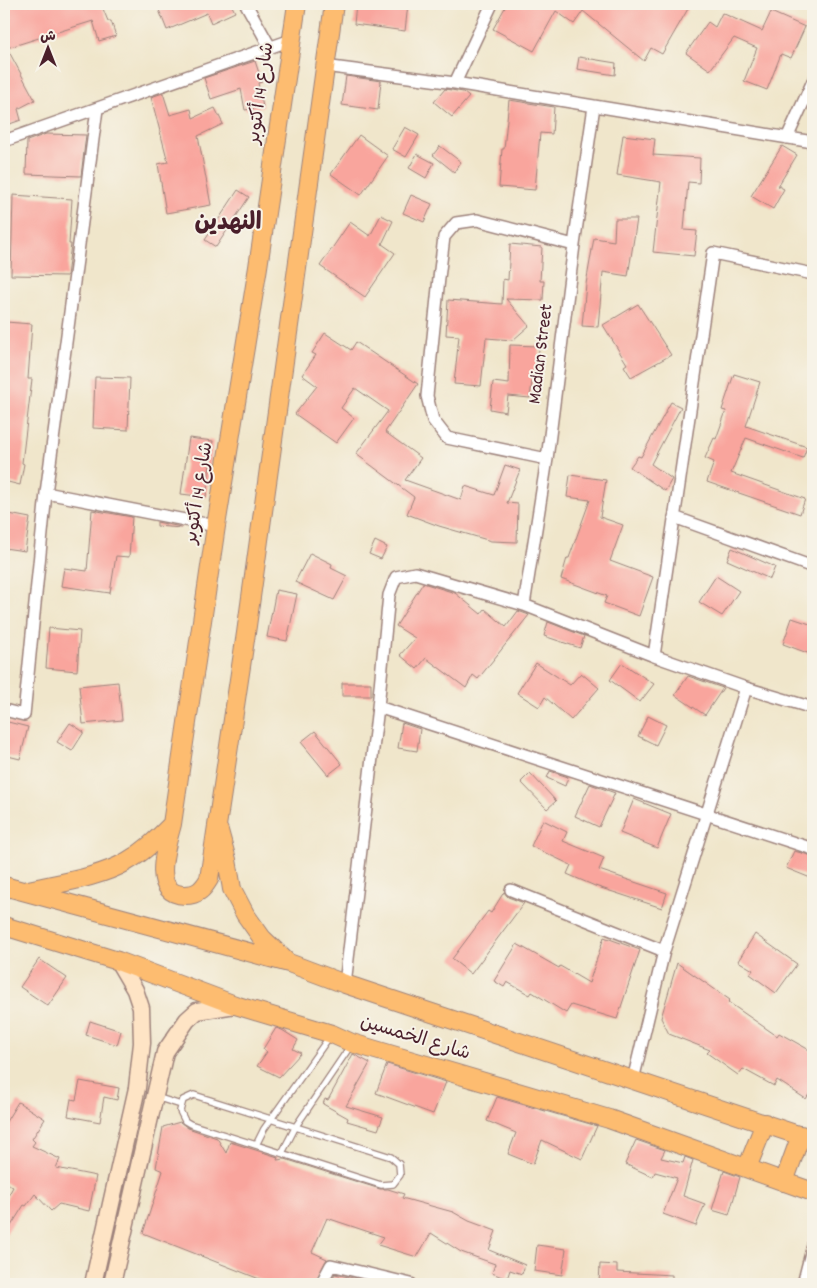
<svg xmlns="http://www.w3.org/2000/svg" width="817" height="1288" font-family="Dekko,'Playpen Sans Arabic',sans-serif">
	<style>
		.building { fill: #f9a59d }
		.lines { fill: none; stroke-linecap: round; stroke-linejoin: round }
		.service-casing { stroke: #9d827b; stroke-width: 8 }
		.minor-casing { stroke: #9d827b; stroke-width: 14 }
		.secondary-casing { stroke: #9d827b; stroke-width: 19 }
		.primary-casing { stroke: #9d827b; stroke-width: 20 }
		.service { stroke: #fff; stroke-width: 5.5 }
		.minor { stroke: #fff; stroke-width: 11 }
		.secondary { stroke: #fee4c5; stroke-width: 16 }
		.primary { stroke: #fdbc6f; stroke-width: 18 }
		.labels { text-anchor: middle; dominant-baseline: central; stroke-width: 4; stroke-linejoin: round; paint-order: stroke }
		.street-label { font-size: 19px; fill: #4a1f2b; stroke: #f7f3e8 }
		.district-label { font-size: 24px; font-weight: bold; fill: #4a1f2b; stroke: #f7f3e8 }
	</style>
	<rect width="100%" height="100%" fill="#f7f3e8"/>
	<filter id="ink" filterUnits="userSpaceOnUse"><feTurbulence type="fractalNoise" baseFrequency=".02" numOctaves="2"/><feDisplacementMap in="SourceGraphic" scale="10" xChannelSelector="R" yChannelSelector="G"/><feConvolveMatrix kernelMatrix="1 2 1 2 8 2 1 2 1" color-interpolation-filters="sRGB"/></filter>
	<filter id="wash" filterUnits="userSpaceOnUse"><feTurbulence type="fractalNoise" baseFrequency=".0096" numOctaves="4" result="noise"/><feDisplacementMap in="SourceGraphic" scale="20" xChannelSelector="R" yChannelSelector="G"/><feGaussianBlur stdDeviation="1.12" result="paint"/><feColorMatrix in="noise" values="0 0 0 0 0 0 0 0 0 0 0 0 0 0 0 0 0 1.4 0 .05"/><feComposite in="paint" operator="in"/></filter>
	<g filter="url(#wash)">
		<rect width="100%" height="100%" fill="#f0e6cb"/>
		<g id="blocks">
			<path class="building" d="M4 4H101L108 21H111L116 36 99 41 93 21 7 48 35 100 18 109 21 120 4 126Z
				M172 4H231L235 12 211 23 207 13 167 30 159 10Z
				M356 4H408L405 31 354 24Z
				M507 4H683L689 7 662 54 651 48 644 61 583 11 574 24 556 11 534 51 493 29Z
				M771 12 805 27 791 58 781 54 767 90 744 81 757 48 734 38 710 70 686 53 708 22 715 27 722 13 762 31Z
				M579 57 616 63 615 75 577 69Z
				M255 61 262 82 258 83 263 107 245 110 241 89 211 99 204 78Z
				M346 76 381 81 378 110 342 105Z
				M445 89 463 92 469 97 452 117 434 102Z
				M163 93 170 115 191 109 193 118 215 108 223 124 198 136 211 205 166 213 158 164 168 162 151 97Z
				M509 100 554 107 552 134 540 133 535 190 499 187 502 149H504Z
				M405 127 419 135 406 157 392 149Z
				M46 134 86 135 81 176 26 174 27 141Z
				M359 135 388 156 361 195 331 174Z
				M623 135 655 139 653 155 700 158 699 183 688 182 684 230 697 231 694 256 653 252 661 182 617 175Z
				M440 146 461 162 454 172 433 155Z
				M782 146 797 155 778 186 784 189 773 209 751 196Z
				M417 154 434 163 426 178 409 168Z
				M238 190 249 197 216 247 205 240Z
				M13 195 72 199 69 244H71L67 276 11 275Z
				M411 195 432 204 424 222 403 213Z
				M381 215 393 221 382 244 395 253 365 297 320 266 350 222 370 236Z
				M615 219H637L628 276 603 272 598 327 582 326 586 284 594 238 614 241Z
				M510 244 542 247 540 281H544L543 300 506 299 529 326 513 340 486 338 481 386 454 384 459 336 446 335 448 300 502 304 503 279 508 280Z
				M638 304 671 355 631 377 624 366 627 364 603 325Z
				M6 322 32 324 28 379H32L22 463 24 464 20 485 4 481V381L6 357 4 356Z
				M325 333 351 350 356 342 418 384 385 432 421 458 405 480 461 500 465 486 494 495 505 465 520 470 507 503 518 504 517 542 491 541 439 526 407 514 414 497 356 454 388 411 355 388 341 408 354 418 336 443 295 414 317 386 302 375 316 355 312 353Z
				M510 345 539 346 538 373H533L530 398 508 396 506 412 490 409 493 382 509 384Z
				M734 374 760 382 746 426 807 447 803 458 746 438 731 473 805 499 800 514 707 482 714 462 705 458 714 438 716 439 726 411 722 410Z
				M95 377 130 378 128 430 93 428Z
				M671 402 681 407 651 464 672 479 665 491 630 467 638 456 641 457Z
				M189 438 213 441 206 497 181 494Z
				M570 475 606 480 600 517 623 525 610 561 653 577 639 616 604 603 607 596 561 579 567 558H569L590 500 567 497Z
				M92 510 132 517 129 557 116 556 110 593 61 586 64 568 87 571Z
				M4 513 30 518 25 551 4 548Z
				M157 522 181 527V528L157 526Z
				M375 541 387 547 381 559 369 554Z
				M732 548 775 567 770 579 727 560Z
				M310 553 332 564 331 568 347 576 334 600 295 582Z
				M716 576 739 591 722 616 699 602Z
				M423 583 455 593 481 614 485 609 506 627 518 611 529 615 478 679 473 675 466 688 426 658 417 669 400 655 415 638 396 626Z
				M276 590 297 594 287 641 267 637Z
				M792 618 813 625V655L783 644Z
				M548 622 584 636 580 648 544 636Z
				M49 628 80 631 77 671 46 668Z
				M536 663 570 685 581 673 599 688 571 720 545 697 539 707 517 693Z
				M622 663 654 684 640 702 610 680Z
				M688 676 723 688 705 715 675 695Z
				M118 682 122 720 83 724 79 686Z
				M342 683H371V696H342Z
				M648 716 666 725 656 745 638 736Z
				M4 721 28 727 20 759 4 755Z
				M70 723 84 732 72 751 57 742Z
				M402 723 420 729 417 751 398 748Z
				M315 731 342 764 328 775 301 742Z
				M550 771 568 777 565 786 547 778Z
				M530 773 556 801 547 809 521 782Z
				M590 784 615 793 599 827 575 816Z
				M634 799 671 814 657 848 620 833Z
				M543 820 567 832 563 841 604 858 599 870 667 893 662 908 595 886 567 874 571 865 531 846Z
				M794 851 813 856V879L786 868Z
				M504 892 508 897 524 903 471 974 452 959 488 911 491 913Z
				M755 934 797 964 776 993 750 974 753 970 738 961Z
				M604 937 640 950 617 1019 571 1005 566 1013 532 992 530 995 507 982 504 987 494 981 517 944 559 968 560 966 589 983Z
				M39 959 67 978 48 1006 20 987Z
				M677 963 730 1000 728 1002 777 1036 779 1033 813 1052V1088L806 1099 777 1080 774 1086 743 1069 738 1075 707 1053 710 1050 669 1034 661 1018Z
				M90 1021 121 1031 117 1045 86 1035Z
				M276 1028 282 1030 298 1040 293 1049 301 1053 279 1077 257 1066 267 1052 263 1049Z
				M353 1054 370 1063 346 1106 383 1117 378 1130 347 1121 348 1118 323 1104 325 1099 328 1100Z
				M387 1064 446 1082 433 1114 376 1093Z
				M80 1081 119 1088 117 1100 104 1097 100 1122 68 1116 71 1099 76 1100Z
				M497 1097 597 1126 582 1159 542 1140 533 1164 508 1154 516 1133 487 1121Z
				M18 1102 45 1119 32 1139 35 1142 32 1146 60 1159 56 1168 96 1176 89 1211 59 1204 51 1211 35 1194 26 1206 24 1205 4 1237V1203L13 1187 4 1182V1125Z
				M180 1122 188 1128 217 1138 226 1153 230 1142 278 1157 277 1160 285 1159 380 1189H388L404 1194 402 1198 453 1212 469 1221 496 1231 489 1250 525 1265 522 1274 510 1270 507 1279 492 1273 495 1264 461 1252 431 1233 417 1257 378 1245 384 1237 327 1218 312 1252 327 1259 314 1284H280L267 1282 143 1233 163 1171 156 1168 163 1127Z
				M636 1140 665 1150 661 1158 683 1163 685 1157 693 1160 683 1196 705 1204 696 1226 663 1214 677 1178 655 1172 653 1177 625 1164Z
				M724 1171 740 1177 729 1215 712 1210Z
				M537 1245 566 1249 562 1275 534 1271Z
				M600 1264 617 1265V1272L672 1275V1284H599Z
				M335 1274 380 1284H329Z"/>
		</g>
	</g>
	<g filter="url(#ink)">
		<use href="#blocks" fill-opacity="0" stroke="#9d827b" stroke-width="1"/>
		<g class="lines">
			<g class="service-casing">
				<path id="service" d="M194 1095 391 1157 399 1164 400 1175 393 1184 381 1185 190 1124 185 1121 180 1111 183 1100Z
					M156 1097 181 1105
					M256 1145 264 1129 330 1036
					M282 1153 296 1126 351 1045"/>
			</g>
			<g class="minor-casing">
				<path id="minor" d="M246 4 270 47
					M324 66 455 83 813 142
					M455 83 492 4
					M787 138 813 81
					M4 141 291 40
					M547 459 447 438 433 420 427 396 439 278 444 237 456 223 477 220 574 245
					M46 493 216 526
					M674 517 813 567
					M524 605 547 459 574 245 594 106
					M654 656 713 253 813 274
					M378 707 813 849
					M4 710 24 715 46 493 97 109
					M511 890 664 951
					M345 984 378 707 389 595 396 577 415 573 524 605 654 656 746 688 813 708
					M633 1080 664 951 746 688
					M321 1284 331 1265 411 1284
					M803 1284 813 1245"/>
			</g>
			<g class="secondary-casing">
				<path id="secondary" d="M93 1284 137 1088 142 1043 141 1008 135 990 118 961
					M112 1284 165 1052 187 1020 197 1011 235 1005"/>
			</g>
			<g class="primary-casing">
				<path id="primary" d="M297 4 258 267 216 526 172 824C167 844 149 895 185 895 198 895 203 889 209 879L246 633 334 4
					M219 831 227 860 232 889 245 914 262 938 286 961
					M4 886 289 963 345 984 813 1140
					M25 891C58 883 98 878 126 862 144 852 157 839 171 825
					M4 926 118 961 235 1005 332 1034 352 1043 609 1119 813 1192
					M747 1168 765 1123
					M784 1182 801 1135"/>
			</g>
			<use href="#service" class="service"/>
			<use href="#minor" class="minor"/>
			<use href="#secondary" class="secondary"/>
			<use href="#primary" class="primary"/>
		</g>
	</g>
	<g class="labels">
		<g class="street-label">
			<text transform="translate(262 93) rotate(-82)">شارع 14 أكتوبر</text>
			<text transform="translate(542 354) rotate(-83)">Madian Street</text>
			<text transform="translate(200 493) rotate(-81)">شارع 14 أكتوبر</text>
			<text transform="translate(415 1039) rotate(17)">شارع الخمسين</text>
		</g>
		<g class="district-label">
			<text x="228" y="224">النهدين</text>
		</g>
	</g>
	<rect width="817" height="1288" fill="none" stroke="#f7f3e8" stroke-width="20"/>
	<g transform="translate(48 48)" stroke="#f7f3e8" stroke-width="4" paint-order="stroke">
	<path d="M0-4L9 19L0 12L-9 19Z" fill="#4a1f2b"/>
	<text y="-8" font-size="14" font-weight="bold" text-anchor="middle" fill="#4a1f2b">ش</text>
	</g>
</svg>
